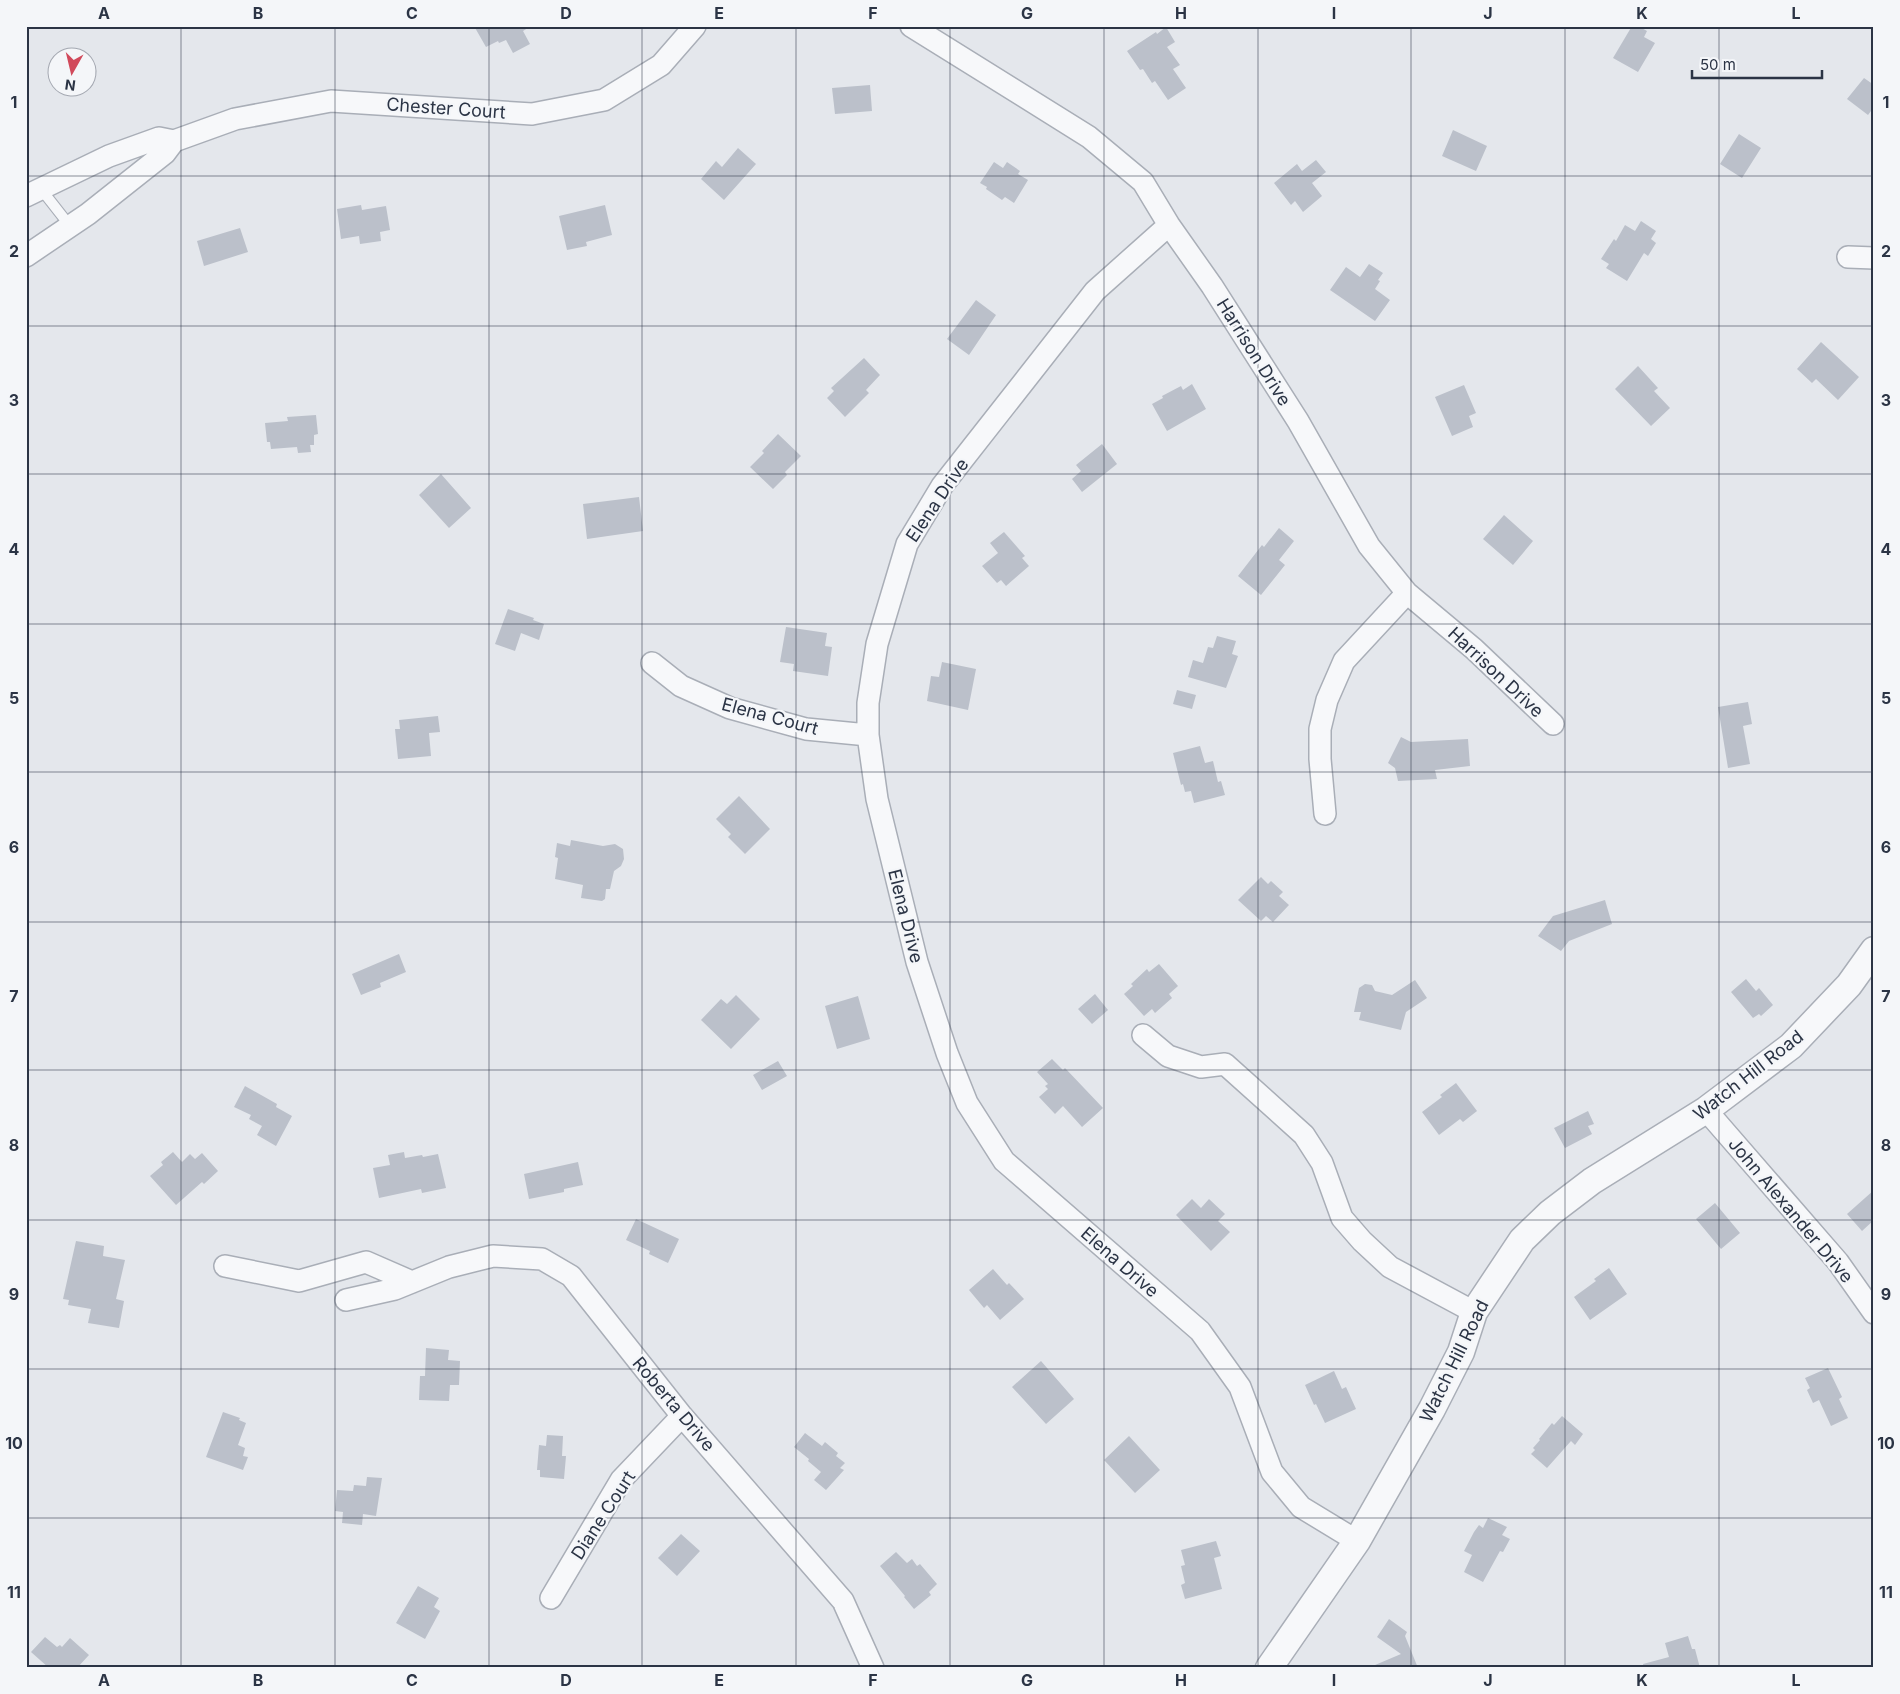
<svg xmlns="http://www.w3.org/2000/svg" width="1900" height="1694" font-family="Inter,sans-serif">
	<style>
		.building { fill: #bbc0ca }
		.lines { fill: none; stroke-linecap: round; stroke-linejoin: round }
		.service-casing { stroke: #a9aeb7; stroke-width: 12 }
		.minor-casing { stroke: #a9aeb7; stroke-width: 24 }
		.tertiary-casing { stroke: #a9aeb7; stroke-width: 29 }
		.service { stroke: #f7f8fa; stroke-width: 10 }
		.minor { stroke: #f7f8fa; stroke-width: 21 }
		.tertiary { stroke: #f7f8fa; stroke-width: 26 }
		.grid { fill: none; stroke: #2b3445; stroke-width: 1; stroke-opacity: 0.55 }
		.labels { text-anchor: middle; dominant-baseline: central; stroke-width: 4.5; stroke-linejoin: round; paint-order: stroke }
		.street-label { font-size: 18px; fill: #2b3445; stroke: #f4f6f9 }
		.neatline { fill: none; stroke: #2b3445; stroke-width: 2 }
		.grid-label { font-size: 16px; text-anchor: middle; font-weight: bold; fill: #2b3445 }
	</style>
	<rect width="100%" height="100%" fill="#e4e7ec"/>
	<path class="building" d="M474 26H531L523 31 530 44 513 53 506 40 499 43 498 41 486 47Z
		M1632 26H1638L1647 31 1644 37 1655 43 1638 72 1613 58Z
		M1166 27 1175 42 1167 47 1180 65 1173 69 1186 88 1168 100 1155 81 1152 83 1143 69 1140 70 1127 51 1156 32 1157 34Z
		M1864 78 1874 85V107L1868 115 1847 99Z
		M870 85 872 111 835 114 832 88Z
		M1453 130 1487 146 1476 171 1442 156Z
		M1739 134 1761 148 1742 178 1720 164Z
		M738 148 756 164 724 200 701 179 716 161 722 167Z
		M1316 160 1326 172 1312 183 1322 196 1303 212 1295 201 1291 205 1274 183 1297 164 1302 171Z
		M994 162 1003 168 1007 162 1020 171 1018 174 1028 180 1014 203 1005 197 1002 200 986 189 987 187 980 183Z
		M361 205 362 210 386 206 390 230 380 232 381 241 360 244 359 236 341 239 337 209Z
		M605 205 612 235 586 242 587 246 567 250 559 216Z
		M1641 221 1656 231 1651 239 1656 243 1648 256 1644 253 1627 281 1606 268 1609 264 1601 259 1614 239 1616 241 1625 225 1635 231Z
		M240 228 248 252 204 266 197 241Z
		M1369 264 1383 273 1378 280 1380 281 1375 289 1390 300 1375 321 1330 290 1346 267 1360 277Z
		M976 300 996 315 969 355 947 339Z
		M1821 342 1859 377 1838 400 1816 379 1812 383 1797 369Z
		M864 358 880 375 866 390 869 393 845 417 827 398 834 391 831 388Z
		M1638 366 1658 388 1654 391 1670 408 1651 426 1615 389Z
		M1192 384 1206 409 1167 431 1152 404 1163 398 1162 396 1181 386 1183 390Z
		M1464 385 1476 413 1469 416 1473 427 1452 436 1435 397Z
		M316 415 318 434 314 435V445H310L311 452 298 453 297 447 271 449 270 442H267L265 423 288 421 287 417Z
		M778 434 801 456 785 472 787 475 773 489 750 467 764 453 762 451Z
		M1102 444 1117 464 1082 492 1072 479 1081 471 1076 465Z
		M441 474 471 508 449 528 419 495Z
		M639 497 643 531 587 539 583 504Z
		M1504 515 1533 541 1513 565 1483 539Z
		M1279 528 1294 541 1279 560 1285 565 1261 595 1238 576 1262 545 1264 547Z
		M1004 532 1025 556 1022 558 1029 566 1006 586 1001 580 997 583 982 566 998 553 990 543Z
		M508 609 534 618 533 620 544 624 539 640 521 633 515 651 495 644Z
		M786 627 827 633 825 646 832 647 828 676 793 671 794 664 780 662Z
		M1217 636 1236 641 1232 654 1238 656 1226 688 1188 677 1193 660 1203 663 1208 647 1213 648Z
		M942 662 976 669 968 710 927 701 931 676 939 677Z
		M1177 690 1196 695 1192 709 1173 704Z
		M1748 702 1752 724 1743 726 1750 764 1728 768 1718 707Z
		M438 716 440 732 429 733 431 756 398 759 395 729H400L399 720Z
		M1401 737 1411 742 1468 739 1470 766 1435 770 1437 779 1398 781 1395 768 1388 763Z
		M1200 746 1205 763 1213 761 1218 782 1221 781 1225 795 1194 803 1191 791 1185 792 1183 784 1181 785 1173 753Z
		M739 796 770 829 745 854 728 837 731 834 716 819Z
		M571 840 603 846 615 844 623 849 624 859 621 866 614 871 610 889H606L605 899 602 901 581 898 583 885 555 879 558 858 555 857 557 843 570 846Z
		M1261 877 1268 884 1271 881 1283 892 1279 896 1289 905 1273 922 1266 916 1261 921 1238 900Z
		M1605 900 1612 924 1569 941 1561 951 1538 936 1553 916Z
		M399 954 406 972 380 983 381 987 361 995 352 974Z
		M1159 964 1178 986 1169 994 1172 998 1155 1013 1152 1009 1144 1016 1124 994 1133 986 1131 984 1147 969 1149 972Z
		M1746 979 1756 991 1759 988 1773 1005 1761 1016 1759 1014 1753 1018 1731 992Z
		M1415 980 1427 998 1406 1012 1401 1030 1359 1020 1361 1012H1354L1359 988 1365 984 1372 985 1375 991 1392 995Z
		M1095 994 1108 1010 1092 1024 1078 1009Z
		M736 995 760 1019 731 1049 701 1020 721 999 727 1004Z
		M858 996 870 1039 837 1049 825 1006Z
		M1052 1059 1063 1070 1065 1068 1103 1108 1082 1127 1063 1106 1055 1114 1039 1097 1048 1089 1045 1086 1048 1084 1037 1072Z
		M778 1061 787 1076 762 1090 753 1075Z
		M1456 1083 1477 1111 1463 1122 1460 1119 1439 1135 1422 1112 1442 1097 1440 1095Z
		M245 1086 277 1104 276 1107 292 1116 276 1146 257 1135 262 1126 249 1119 251 1115 234 1107Z
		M1588 1111 1594 1124 1588 1126 1592 1134 1565 1148 1554 1128Z
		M173 1152 182 1162 190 1154 195 1159 202 1153 218 1171 204 1184 202 1182 176 1205 150 1176 163 1165 161 1162Z
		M404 1152 405 1158 422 1155 423 1157 438 1154 446 1188 422 1193 421 1189 379 1198 373 1168 390 1165 388 1155Z
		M578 1162 583 1185 564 1189V1192L529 1199 524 1174Z
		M1874 1190V1220L1862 1231 1847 1214Z
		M1192 1199 1201 1208 1209 1199 1225 1214 1218 1221 1230 1232 1211 1251 1176 1215Z
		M1715 1203 1740 1233 1721 1249 1696 1219Z
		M636 1219 679 1239 668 1263 649 1254 650 1251 626 1240Z
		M76 1241 104 1246 103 1256 125 1260 116 1299 124 1301 119 1328 88 1323 91 1309 68 1305 69 1300 63 1299Z
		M1609 1268 1627 1294 1590 1320 1574 1297 1596 1281 1594 1279Z
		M993 1269 1007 1285 1009 1283 1024 1299 1000 1320 987 1305 984 1308 969 1290Z
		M426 1348 449 1350 448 1360 460 1361 459 1385H450L449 1401 419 1400 420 1376H425Z
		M1041 1361 1074 1399 1046 1424 1012 1387Z
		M1828 1368 1842 1397 1839 1399 1848 1418 1831 1426 1819 1400 1813 1403 1807 1390 1810 1388 1805 1378Z
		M1334 1371 1342 1389 1346 1387 1356 1409 1325 1423 1316 1404 1314 1405 1305 1385Z
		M223 1412 240 1418 239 1420 246 1423 238 1445 245 1448 243 1456 248 1457 243 1470 206 1457Z
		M1562 1416 1583 1434 1575 1445 1571 1441 1547 1468 1531 1454 1535 1450 1533 1448 1540 1440 1539 1439 1552 1423 1554 1425Z
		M805 1433 822 1446 825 1442 838 1453 836 1456 845 1463 840 1468 844 1470 826 1490 814 1480 821 1472 808 1461 809 1459 794 1447Z
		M547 1435 563 1436 562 1456H566L564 1479 540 1477V1470H537L539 1445 546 1446Z
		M1129 1436 1160 1470 1135 1493 1104 1460Z
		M367 1477 382 1478 376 1516 363 1514 362 1525 342 1523 343 1512 335 1511 337 1490 353 1491 354 1485 366 1486Z
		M1488 1518 1507 1527 1502 1535 1510 1539 1503 1552 1500 1551 1483 1582 1464 1572 1472 1555 1464 1551 1474 1532 1479 1525 1483 1528Z
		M681 1534 700 1551 677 1576 658 1558Z
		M1216 1541 1221 1556 1214 1558 1222 1589 1185 1599 1181 1585 1185 1583 1181 1566 1185 1565 1181 1550Z
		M896 1552 907 1563 912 1559 917 1566 920 1564 937 1584 929 1592 931 1595 914 1609 904 1597 905 1596 880 1566Z
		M418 1586 439 1598 434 1607 440 1611 425 1639 396 1623Z
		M1389 1619 1407 1632 1405 1636 1418 1668H1368L1401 1654 1377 1637Z
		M1688 1636 1692 1649H1695L1700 1668H1644L1643 1664 1669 1657 1665 1643Z
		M45 1637 57 1647 60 1645 62 1647 70 1638 89 1655 77 1668H49L31 1652Z"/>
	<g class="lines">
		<g class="service-casing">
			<path id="service" d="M41 189 70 226"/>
		</g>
		<g class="minor-casing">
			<path id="minor" d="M911 26 1089 137 1143 182 1169 225 1212 286 1298 421 1369 546 1407 593 1474 649 1553 724
				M26 196 109 156 159 138 174 141
				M1169 225 1095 291 942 486 907 544 877 644 868 703V735L877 799 917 962 947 1053 967 1103 1004 1161 1200 1331 1240 1387 1272 1472 1301 1507 1357 1541
				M26 256 88 214 165 153 174 141 235 119 331 101 532 114 604 100 661 65 695 26
				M1848 257 1874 258
				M652 663 681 686 730 708 806 729 868 735
				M1325 814 1320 759V729L1327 700 1344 661 1407 593
				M1143 1035 1168 1056 1201 1067 1225 1064 1304 1135 1322 1163 1342 1218 1362 1241 1390 1267 1474 1312
				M1706 1110 1838 1262 1874 1313
				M225 1266 299 1281 366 1262 412 1282
				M346 1300 395 1289 449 1267 493 1256 542 1259 571 1276 682 1416 843 1601 873 1668
				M551 1598 621 1480 682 1416"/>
		</g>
		<g class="tertiary-casing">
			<path id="tertiary" d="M1269 1668 1357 1541 1432 1409 1461 1352 1474 1312 1522 1240 1550 1213 1592 1181 1706 1110 1791 1046 1849 985 1874 950"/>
		</g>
		<use href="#service" class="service"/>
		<use href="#minor" class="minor"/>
		<use href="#tertiary" class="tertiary"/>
	</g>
	<path class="grid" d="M181 26V1668M335 26V1668M489 26V1668M642 26V1668M796 26V1668M950 26V1668M1104 26V1668M1258 26V1668M1411 26V1668M1565 26V1668M1719 26V1668M26 176H1874M26 326H1874M26 474H1874M26 624H1874M26 772H1874M26 922H1874M26 1070H1874M26 1220H1874M26 1369H1874M26 1518H1874"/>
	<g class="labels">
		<g class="street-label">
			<text transform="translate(446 108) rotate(4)">Chester Court</text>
			<text transform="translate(1254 352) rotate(58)">Harrison Drive</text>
			<text transform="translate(937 500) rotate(-56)">Elena Drive</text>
			<text transform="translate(1496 672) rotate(43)">Harrison Drive</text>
			<text transform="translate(770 716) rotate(15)">Elena Court</text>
			<text transform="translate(906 916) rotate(76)">Elena Drive</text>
			<text transform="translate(1748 1075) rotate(-38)">Watch Hill Road</text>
			<text transform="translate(1791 1210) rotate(50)">John Alexander Drive</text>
			<text transform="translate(1120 1262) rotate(41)">Elena Drive</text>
			<text transform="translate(1454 1361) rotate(-64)">Watch Hill Road</text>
			<text transform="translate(674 1404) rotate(50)">Roberta Drive</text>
			<text transform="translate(603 1515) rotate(-57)">Diane Court</text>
		</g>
	</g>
	<rect width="1900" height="1694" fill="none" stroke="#f4f6f9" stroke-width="55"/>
	<g transform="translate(72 72) rotate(188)"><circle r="24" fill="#f4f6f9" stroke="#a4a8b1"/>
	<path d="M0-4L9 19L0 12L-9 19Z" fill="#d1495b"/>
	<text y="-8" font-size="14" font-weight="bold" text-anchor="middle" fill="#2b3445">N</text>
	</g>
	<path d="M1692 70v8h130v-8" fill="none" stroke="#2b3445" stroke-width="2.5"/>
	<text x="1700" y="70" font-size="15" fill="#2b3445" stroke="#f4f6f9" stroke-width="4" paint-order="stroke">50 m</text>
	<rect x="28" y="28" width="1844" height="1638" class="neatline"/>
	<g class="grid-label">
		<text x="104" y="19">A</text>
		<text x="258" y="19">B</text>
		<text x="412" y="19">C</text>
		<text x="566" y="19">D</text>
		<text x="719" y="19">E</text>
		<text x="873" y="19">F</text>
		<text x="1027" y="19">G</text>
		<text x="1181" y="19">H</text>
		<text x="1334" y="19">I</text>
		<text x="1488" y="19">J</text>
		<text x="1642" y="19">K</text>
		<text x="1796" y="19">L</text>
		<text x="14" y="108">1</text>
		<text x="1886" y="108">1</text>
		<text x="14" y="257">2</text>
		<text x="1886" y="257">2</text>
		<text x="14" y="406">3</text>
		<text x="1886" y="406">3</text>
		<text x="14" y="555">4</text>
		<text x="1886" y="555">4</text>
		<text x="14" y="704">5</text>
		<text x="1886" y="704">5</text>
		<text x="14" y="853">6</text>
		<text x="1886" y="853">6</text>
		<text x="14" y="1002">7</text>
		<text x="1886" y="1002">7</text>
		<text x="14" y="1151">8</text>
		<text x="1886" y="1151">8</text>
		<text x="14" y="1300">9</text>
		<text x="1886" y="1300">9</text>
		<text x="14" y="1449">10</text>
		<text x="1886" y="1449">10</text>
		<text x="14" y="1598">11</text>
		<text x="1886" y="1598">11</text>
		<text x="104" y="1686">A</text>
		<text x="258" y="1686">B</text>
		<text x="412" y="1686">C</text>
		<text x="566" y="1686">D</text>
		<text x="719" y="1686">E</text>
		<text x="873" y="1686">F</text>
		<text x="1027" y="1686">G</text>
		<text x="1181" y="1686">H</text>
		<text x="1334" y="1686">I</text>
		<text x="1488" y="1686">J</text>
		<text x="1642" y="1686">K</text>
		<text x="1796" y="1686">L</text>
	</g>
</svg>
